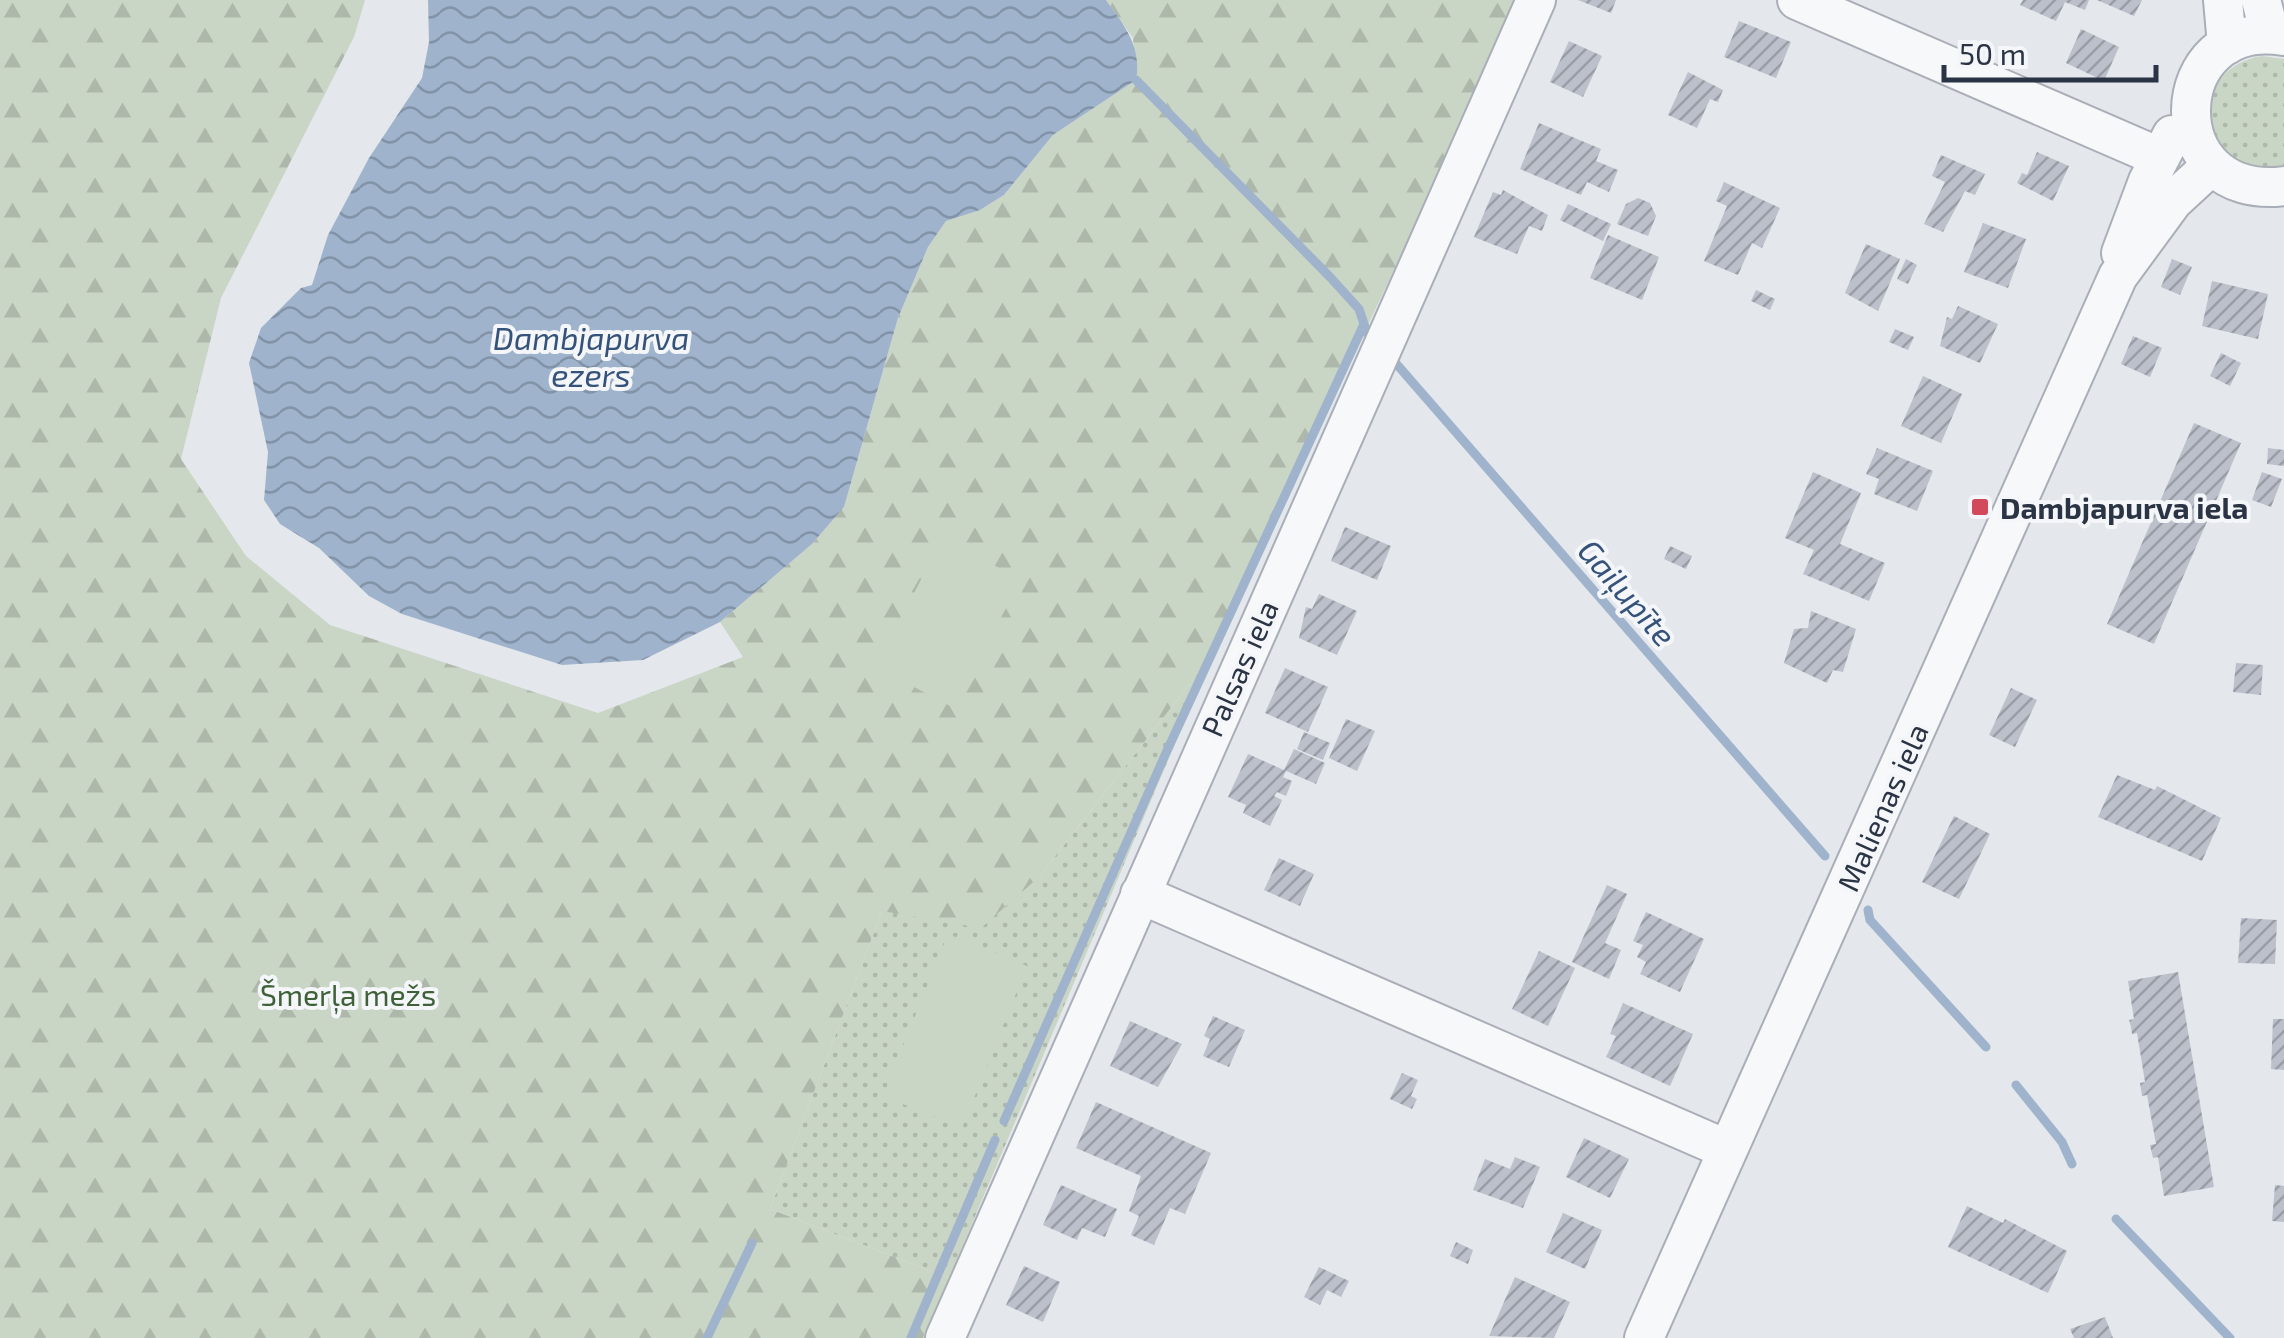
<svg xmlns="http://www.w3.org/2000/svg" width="2284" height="1338" font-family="'Exo 2',sans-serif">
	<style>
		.grass { fill: url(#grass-dots) }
		.forest { fill: url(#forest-firs) }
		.park { fill: #c9d6c5 }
		.water { fill: url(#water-waves) }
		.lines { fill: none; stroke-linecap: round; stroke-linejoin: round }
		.stream { stroke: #9fb4cc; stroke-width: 9 }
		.building { fill: url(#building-hatch) }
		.minor-casing { stroke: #a9aeb7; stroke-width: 42 }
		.minor { stroke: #f7f8fa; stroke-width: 38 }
		.poi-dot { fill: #d1495b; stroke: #f4f6f9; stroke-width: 4 }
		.labels { text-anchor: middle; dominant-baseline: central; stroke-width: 8; stroke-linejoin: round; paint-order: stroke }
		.poi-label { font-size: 30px; font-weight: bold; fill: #2b3445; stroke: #f4f6f9; text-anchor: start }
		.street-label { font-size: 30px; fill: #2b3445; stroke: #f4f6f9 }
		.park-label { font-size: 30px; fill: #3f6138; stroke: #f4f6f9 }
		.water-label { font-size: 32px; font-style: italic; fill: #34527a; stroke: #f4f6f9 }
	</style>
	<defs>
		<pattern id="grass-dots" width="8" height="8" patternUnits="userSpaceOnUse" patternTransform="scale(2.5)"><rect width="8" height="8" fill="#c9d6c5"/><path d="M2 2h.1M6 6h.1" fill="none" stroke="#adb8ab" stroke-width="1.8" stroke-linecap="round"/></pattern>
		<pattern id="forest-firs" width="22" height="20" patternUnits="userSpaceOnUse" patternTransform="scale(2.5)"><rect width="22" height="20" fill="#c9d6c5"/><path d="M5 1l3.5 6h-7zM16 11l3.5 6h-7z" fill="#adb8ab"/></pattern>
		<pattern id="water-waves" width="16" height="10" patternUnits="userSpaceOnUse" patternTransform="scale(2.5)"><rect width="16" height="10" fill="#9fb4cc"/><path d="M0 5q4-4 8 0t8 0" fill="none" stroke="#8293a7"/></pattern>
		<pattern id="building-hatch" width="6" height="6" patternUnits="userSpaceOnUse" patternTransform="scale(2.5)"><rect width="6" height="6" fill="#bbc0ca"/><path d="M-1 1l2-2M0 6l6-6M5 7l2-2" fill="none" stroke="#989da6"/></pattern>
	</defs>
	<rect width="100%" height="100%" fill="#e4e7ec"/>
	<path class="grass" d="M2262 56 2284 59V165C2200 183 2179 70 2262 56Z
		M1213 654 949 1278 770 1209 882 911 1039 877Z"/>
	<path class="forest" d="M0 0H365L354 37 221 298 181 459 246 556 330 625 598 713 743 657 720 622 812 544 844 507 898 318 928 247 946 221 980 210 1004 195 1053 135 1136 80 1133 38 1106 0H1521L1213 654 1039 877 981 928 882 911 770 1209 949 1278 923 1338H0Z"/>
	<path class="park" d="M942 539 1021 579 954 708 876 667Z
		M948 934 1027 966 962 1128 883 1096Z"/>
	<path class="water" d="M428 0H1106C1125 26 1142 47 1136 80L1053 135 1004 195 980 210 946 221 928 247 898 318 844 507 812 544 720 622 643 660 562 665 402 614 369 596 319 548 280 524 264 500 268 452 249 363 261 328 301 288 312 285 328 235 369 158 422 78 429 42Z"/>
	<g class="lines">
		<path class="stream" d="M1136 80 1330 277 1359 309 1367 333
			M1393 360 1825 856
			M1868 910 1870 920 1986 1047
			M2016 1085 2062 1142 2072 1164
			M1004 1121 1165 755 1364 324
			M2116 1219 2230 1338
			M707 1338 752 1243
			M911 1338 995 1140"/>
	</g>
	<path class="building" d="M1578 0H1616L1611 13Z
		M2023 0H2089L2085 10 2065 2 2056 21 2020 5Z
		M2097 0H2142L2134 16Z
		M1739 21 1791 42 1776 78 1724 57Z
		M2081 29 2119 47 2104 81 2066 63Z
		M1569 41 1602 56 1583 97 1550 82Z
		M1688 72 1723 90 1718 102 1710 99 1697 128 1668 115Z
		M1539 123 1601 149 1596 161 1618 170 1609 192 1587 182 1581 195 1520 169Z
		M2037 152 2069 166 2053 201 2017 183 2022 173 2027 175Z
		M1941 155 1985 174 1975 195 1965 191 1943 232 1924 224 1945 182 1932 176Z
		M1724 182 1780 208 1762 248 1752 243 1738 275 1704 261 1727 206 1716 201Z
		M1503 190 1548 215 1542 231 1529 226 1517 254 1474 237 1493 192 1501 195Z
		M1638 198 1650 203 1656 216 1648 236 1617 224 1626 204Z
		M1568 204 1611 224 1603 241 1560 220Z
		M1983 223 2026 239 2008 288 1964 272Z
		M1608 235 1659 257 1642 300 1590 278Z
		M1866 244 1900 259 1878 311 1845 293Z
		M1906 259 1917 265 1908 284 1897 279Z
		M2172 259 2192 267 2180 295 2161 287Z
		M2212 281 2268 294 2258 339 2202 326Z
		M1756 290 1775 299 1770 310 1751 301Z
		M1958 306 1998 324 1980 363 1940 346 1947 317 1952 319Z
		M1895 329 1914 337 1908 350 1889 342Z
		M2133 336 2162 348 2150 377 2121 364Z
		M2221 353 2241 363 2230 386 2210 376Z
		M1923 376 1962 394 1941 443 1901 426Z
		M2194 423 2241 443 2154 644 2107 624Z
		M1877 448 1933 471 1917 511 1874 494 1879 479 1866 474Z
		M2268 448 2284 450V466L2267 464Z
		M1813 472 1861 493 1840 544 1885 563 1869 601 1803 574 1814 550 1785 538Z
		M2262 472 2282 479 2271 507 2252 500Z
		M1345 527 1391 546 1377 580 1331 561Z
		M1670 546 1692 556 1686 569 1664 559Z
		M1319 594 1357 611 1337 655 1299 638 1306 607 1312 609Z
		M1811 611 1856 629 1843 672 1833 670 1827 683 1784 663 1794 629 1808 628Z
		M2236 663 2263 665 2261 695 2233 692Z
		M1285 668 1328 687 1308 732 1265 713Z
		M2011 688 2037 700 2015 747 1989 735Z
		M1346 719 1375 731 1357 771 1329 758Z
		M1304 732 1330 743 1323 760 1297 749Z
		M1294 749 1325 763 1316 784 1284 770Z
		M1248 754 1286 771 1283 777 1292 781 1286 796 1277 792 1274 796 1282 800 1270 826 1243 813 1246 805 1228 797Z
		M2117 775 2155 790 2157 786 2221 818 2202 861 2098 817Z
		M1954 816 1990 834 1959 899 1922 882Z
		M1279 858 1314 874 1300 906 1264 890Z
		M1607 885 1627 894 1605 943 1621 950 1609 979 1572 962Z
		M1646 912 1704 939 1680 992 1640 974 1646 962 1637 957 1643 945 1633 941Z
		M2241 918 2277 920 2275 964 2238 963Z
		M1539 951 1575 968 1548 1026 1512 1009Z
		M2178 972 2214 1187 2164 1196 2158 1157 2153 1158 2150 1145 2156 1144 2147 1095 2142 1096 2140 1083 2145 1082 2137 1033 2132 1034 2131 1027 2129 1020 2134 1019 2128 981Z
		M1623 1003 1693 1034 1670 1086 1606 1057 1616 1036 1610 1034Z
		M1213 1016 1245 1030 1229 1067 1203 1056 1210 1039 1204 1036Z
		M2273 1019H2284V1070L2271 1069Z
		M1130 1021 1182 1044 1158 1087 1110 1066Z
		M1402 1073 1418 1080 1411 1096 1417 1099 1412 1109 1390 1099Z
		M1096 1102 1211 1153 1185 1214 1170 1208 1154 1245 1131 1235 1139 1216 1129 1211 1141 1176 1076 1148Z
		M1584 1138 1629 1159 1610 1198 1566 1177Z
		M1515 1157 1540 1167 1523 1208 1473 1190 1485 1159 1510 1169Z
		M1061 1185 1117 1209 1105 1237 1082 1228 1077 1240 1043 1225Z
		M2275 1185 2284 1186V1222L2272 1221Z
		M1967 1206 2003 1223 2005 1219 2067 1251 2048 1293 1948 1247Z
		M1563 1213 1602 1230 1585 1269 1546 1252Z
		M1456 1242 1473 1250 1468 1264 1450 1256Z
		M1024 1266 1060 1282 1043 1322 1006 1305Z
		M1319 1267 1349 1281 1341 1297 1327 1290 1320 1305 1304 1297Z
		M1515 1277 1570 1302 1554 1338 1489 1336Z
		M2105 1317 2113 1338H2074L2070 1329Z"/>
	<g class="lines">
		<g class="minor-casing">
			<path id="minor" d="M1797 0 2159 157
				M2223 0 2227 45
				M2261 0 2270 34
				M2284 36C2163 16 2157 202 2284 186
				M2121 253 2148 181 2172 135
				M1140 894 1728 1150
				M945 1338 1536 0
				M1644 1338 2118 276 2173 201 2211 166"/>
		</g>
		<use href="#minor" class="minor"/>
	</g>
	<rect class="poi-dot" x="1970" y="497" width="20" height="20" rx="5"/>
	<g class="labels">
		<g class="poi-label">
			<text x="2000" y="507">Dambjapurva iela</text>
		</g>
		<g class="street-label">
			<text transform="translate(1239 668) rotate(-66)">Palsas iela</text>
			<text transform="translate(1882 807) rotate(-66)">Malienas iela</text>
		</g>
		<g class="park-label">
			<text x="348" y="994">Šmerļa mežs</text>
		</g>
		<g class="water-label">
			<text x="591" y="337">Dambjapurva<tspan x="591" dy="37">ezers</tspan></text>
			<text transform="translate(1628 592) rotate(49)">Gaiļupīte</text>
		</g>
	</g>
	<path d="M1944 65v15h212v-15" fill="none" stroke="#2b3445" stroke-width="5"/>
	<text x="1959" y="65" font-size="30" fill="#2b3445" stroke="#f4f6f9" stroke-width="8" paint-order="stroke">50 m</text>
</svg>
